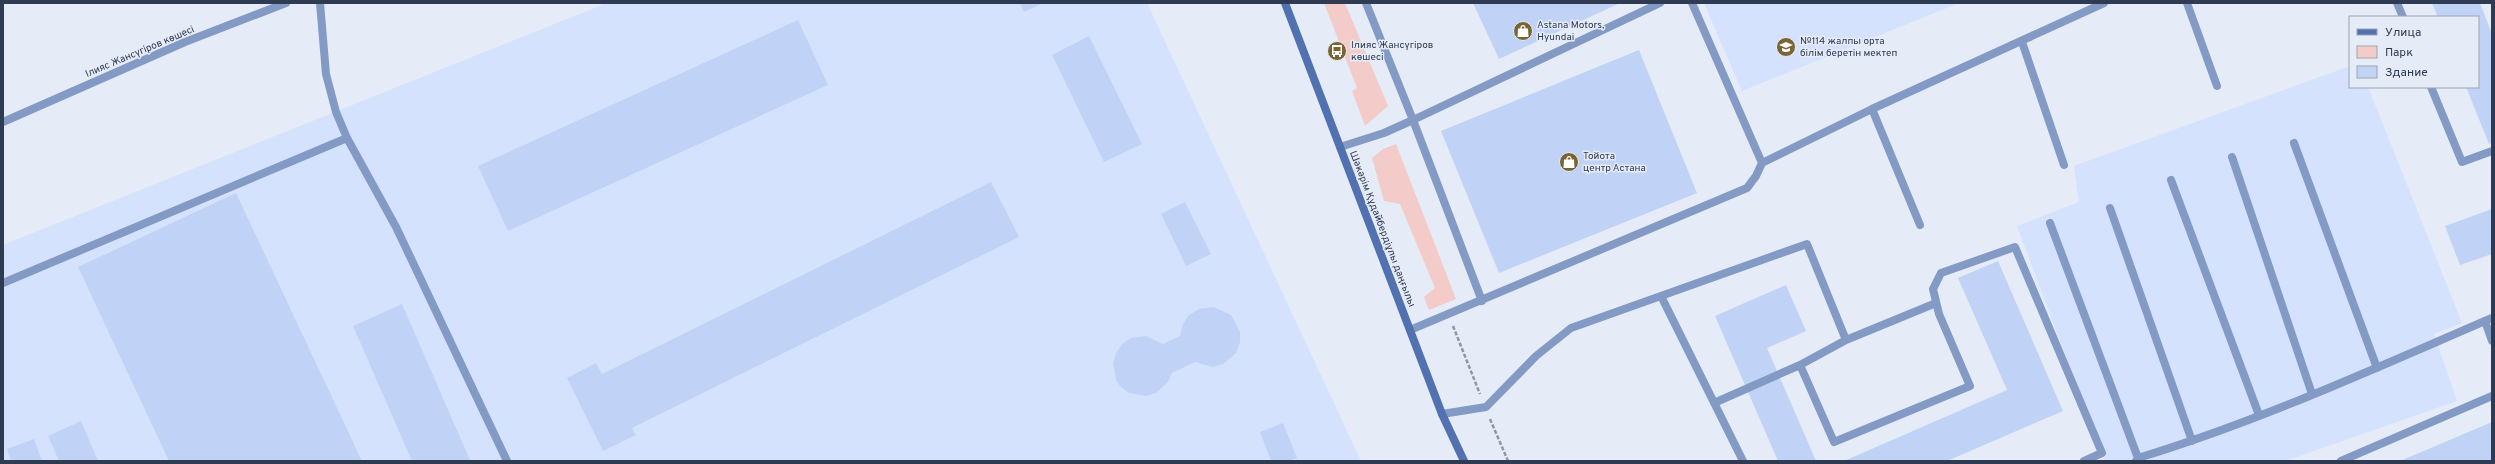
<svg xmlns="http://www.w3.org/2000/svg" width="2495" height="464" font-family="Overpass,sans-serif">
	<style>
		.built { fill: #d4e2fd }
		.green { fill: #f3ccc9 }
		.building { fill: #c0d3f6 }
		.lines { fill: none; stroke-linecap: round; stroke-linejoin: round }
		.path { stroke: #8e96a8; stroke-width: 2.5; stroke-dasharray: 4 2; stroke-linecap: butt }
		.service { stroke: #839ac5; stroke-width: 8 }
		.minor { stroke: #839ac5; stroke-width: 8 }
		.secondary { stroke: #5171b0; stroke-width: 8 }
		.labels { text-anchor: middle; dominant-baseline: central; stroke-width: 3; stroke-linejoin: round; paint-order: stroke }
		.poi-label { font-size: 10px; fill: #2f3b53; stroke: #e5ebf7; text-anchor: start }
		.street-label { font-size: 10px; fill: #2f3b53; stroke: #e5ebf7 }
	</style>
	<rect width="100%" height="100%" fill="#e5ebf7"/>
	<path class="built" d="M607 3H1147L1361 461H3V245Z
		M1704 3H1959L1742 91Z
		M2350 66V87H2368L2462 323 2434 334 2457 401 2285 461H2105L2017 226 2079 202 2074 166Z"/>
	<path class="green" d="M1324 3H1345L1388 106 1365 126 1352 91 1357 88Z
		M1396 144 1456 299 1429 310 1424 297 1435 288 1400 204 1384 201 1372 158 1383 149Z"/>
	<path class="building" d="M1020 3H1044L1024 12Z
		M1473 3H1620L1499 59Z
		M2432 3H2480L2492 34V143L2489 144 2466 87H2478V17H2438Z
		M798 20 828 85 508 231 478 166Z
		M1089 36 1142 144 1104 162 1052 55Z
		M1639 50 1697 193 1499 273 1441 131Z
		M991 182 1019 237 632 428 636 435 603 451 567 378 596 363 602 374Z
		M236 193 362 461H169L78 267Z
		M1185 202 1211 254 1186 266 1161 214Z
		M2492 209V254L2460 265 2445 226Z
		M1998 261 2063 411 1947 461H1844L2007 390 1958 278Z
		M1786 285 1806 331 1767 348 1816 461H1778L1715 316Z
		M402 304 470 460 467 461H412L353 326Z
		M1214 307 1231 315 1240 332V342L1236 353 1223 364 1213 367 1195 362 1172 373 1168 382 1156 393 1146 396 1129 393 1120 386 1116 380 1113 363 1116 353 1122 344 1131 338 1146 336 1163 344 1180 336 1183 324 1189 315 1199 309Z
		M81 421 98 461H59L48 436Z
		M2492 422V461H2400Z
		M1283 423 1297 458 1289 461H1271L1260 432Z
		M34 439 42 461H11L7 449Z"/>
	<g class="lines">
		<path class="path" d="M1453 326 1480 394
			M1490 419 1508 461"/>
		<path class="service" d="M320 3 326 74 336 112 347 138 396 227 507 461
			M1366 3 1413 120 1660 3
			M2187 3 2217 86
			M2022 42 2064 165
			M1872 109 1920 225
			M2294 143 2377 368
			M1340 147 1384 133 1413 120 1482 301
			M2232 157 2312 394
			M1762 163 1872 109 2104 3
			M2171 180 2259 415
			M2110 208 2192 441
			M2050 223 2138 458
			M3 283 347 138
			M1410 330 1747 188 1756 176 1762 163 1692 3
			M2136 461 2138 458C2257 422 2371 370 2485 321L2492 341
			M2341 461 2492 396"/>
		<path class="minor" d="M2397 3 2403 17
			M2431 87 2462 162 2492 151
			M3 122 185 42 286 3
			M1661 296 1743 461
			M1936 303 1846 340 1800 365 1834 442 1970 386 1939 314 1933 289 1941 273 2015 247 2102 453 2084 461
			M2485 321 2492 318
			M1714 403 1800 365
			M1442 414 1486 407 1536 356 1571 328 1807 244 1846 340"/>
		<path class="secondary" d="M1285 3 1442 414 1464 461"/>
	</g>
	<defs>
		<g id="shop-disc" transform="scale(1)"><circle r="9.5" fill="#7b6333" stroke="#e5ebf7"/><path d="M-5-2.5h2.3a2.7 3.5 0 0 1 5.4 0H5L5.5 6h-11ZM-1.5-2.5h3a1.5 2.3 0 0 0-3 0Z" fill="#fff"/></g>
		<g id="school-disc" transform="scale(1)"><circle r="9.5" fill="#7b6333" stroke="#e5ebf7"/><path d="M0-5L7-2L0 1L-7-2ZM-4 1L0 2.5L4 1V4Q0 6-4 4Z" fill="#fff"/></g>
		<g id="bus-disc" transform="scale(1)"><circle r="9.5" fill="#7b6333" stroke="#e5ebf7"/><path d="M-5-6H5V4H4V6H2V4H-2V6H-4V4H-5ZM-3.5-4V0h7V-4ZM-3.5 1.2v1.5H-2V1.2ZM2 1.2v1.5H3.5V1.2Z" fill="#fff"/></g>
	</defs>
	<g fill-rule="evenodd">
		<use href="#shop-disc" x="1523" y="31"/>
		<use href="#school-disc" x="1786" y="47"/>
		<use href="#bus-disc" x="1337" y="51"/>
		<use href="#shop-disc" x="1569" y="162"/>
	</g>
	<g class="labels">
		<g class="poi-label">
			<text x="1537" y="25">Astana Motors,<tspan x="1537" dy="12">Hyundai</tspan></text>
			<text x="1800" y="41">№114 жалпы орта<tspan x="1800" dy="12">білім беретін мектеп</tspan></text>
			<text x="1351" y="45">Ілияс Жансүгіров<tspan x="1351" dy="12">көшесі</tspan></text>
			<text x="1583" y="156">Тойота<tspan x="1583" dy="12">центр Астана</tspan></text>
		</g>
		<g class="street-label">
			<text transform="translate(140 52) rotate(-23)">Ілияс Жансүгіров көшесі</text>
			<text transform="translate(1382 229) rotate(69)">Шәкәрім Құдайбердіұлы даңғылы</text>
		</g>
	</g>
	<rect width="2495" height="464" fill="none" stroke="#2f3b53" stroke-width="8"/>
	<rect x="2349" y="16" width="130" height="72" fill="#e5ebf7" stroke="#9ca5b5"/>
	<rect x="2357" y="29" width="20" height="6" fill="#5171b0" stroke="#9ca5b5"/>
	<text x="2385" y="36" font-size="12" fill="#2f3b53">Улица</text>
	<rect x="2357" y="46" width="20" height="12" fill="#f3ccc9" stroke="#9ca5b5"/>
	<text x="2385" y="56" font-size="12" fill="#2f3b53">Парк</text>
	<rect x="2357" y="66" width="20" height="12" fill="#c0d3f6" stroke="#9ca5b5"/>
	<text x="2385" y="76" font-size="12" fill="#2f3b53">Здание</text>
</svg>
